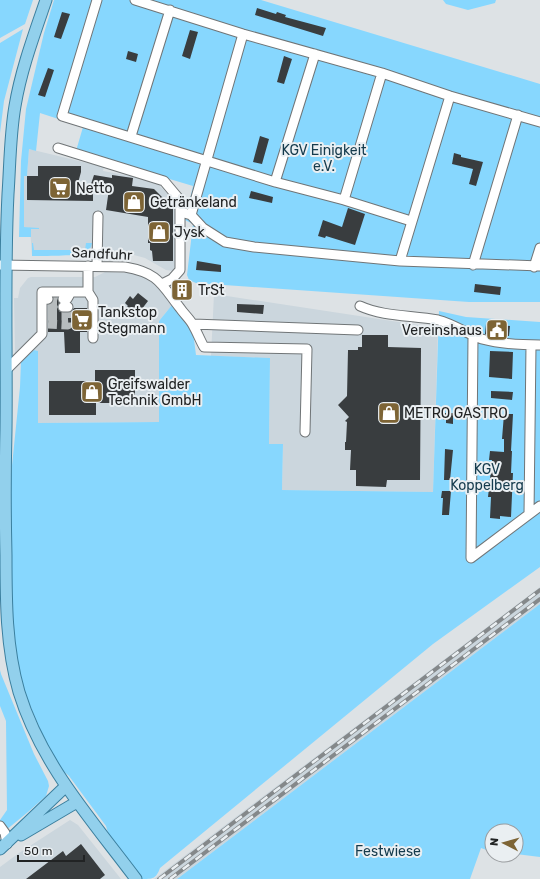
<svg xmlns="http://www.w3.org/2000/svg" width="540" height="879" font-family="Rubik,sans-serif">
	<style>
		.built { fill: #cbd6dd }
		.green { fill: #87d7fe }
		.building { fill: #393d3f }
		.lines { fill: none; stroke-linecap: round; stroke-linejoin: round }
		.minor-tunnel { stroke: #b7bcbe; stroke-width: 9; stroke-dasharray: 9 4.5; stroke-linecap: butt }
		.minor-casing { stroke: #707577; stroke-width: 11 }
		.major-casing { stroke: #3b7f9e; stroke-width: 13 }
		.minor { stroke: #fff; stroke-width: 9 }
		.major { stroke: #92d0ec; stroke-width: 11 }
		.rail-casing { stroke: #84888a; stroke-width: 4 }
		.rail { stroke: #eaeff2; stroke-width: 2.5; stroke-dasharray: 8; stroke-linecap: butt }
		.labels { text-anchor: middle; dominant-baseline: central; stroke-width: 4; stroke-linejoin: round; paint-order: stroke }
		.park-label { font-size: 14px; fill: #153b4d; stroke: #eaeff2 }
		.poi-label { font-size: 14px; fill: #212324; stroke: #eaeff2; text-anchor: start }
		.street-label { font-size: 14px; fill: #212324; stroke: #eaeff2 }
	</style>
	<rect width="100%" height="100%" fill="#dde2e5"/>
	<path class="built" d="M29 149 104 167 103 171 137 177 155 181 176 202 177 270 173 271 166 270 145 258 134 255 86 252 82 254 32 256 30 228 24 227V176H27Z
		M105 272 134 273 149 279 161 289 172 305 159 321V422L38 423V351L33 350 21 361 15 354 14 298H18L20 288 28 278 31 277H95Z
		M214 294 438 328 433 492 282 490 283 444H269L270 358 211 356Z
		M540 587V604L177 879H154Z
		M70 820 78 825 121 879H0V867L19 853Z"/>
	<path class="green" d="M0 0H33L25 24 0 38Z
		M54 0H261L540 84V302H469L196 283 189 280 187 275 193 224 185 220 193 186 76 151 83 127 40 113 36 151 29 149 27 176H24V227L39 228V229H31V237H19L21 161 26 109 44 33Z
		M443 0H496L495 3 468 10 446 4Z
		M23 29 4 101 0 133V43Z
		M32 243H33L34 250H85L86 243H92C91 248 89 251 84 253 79 256 40 256 32 256Z
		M172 305 193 332 196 355 270 358 269 444H283L282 490 433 492 439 311 466 317 540 322V567L433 644 160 868C156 879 153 879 141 879L108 833 106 826 69 776 61 769 46 743 23 689 16 652 11 610 10 485 20 387 21 361 34 350 38 351V423L159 422V321Z
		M540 604V857L516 854V831H492V852L481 848 470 879H177Z
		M0 670 1 674 34 754 48 781 49 786 46 796 28 812 0 835V820L7 810 6 721 0 706Z"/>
	<path class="building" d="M257 8 276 14 277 12 286 15 285 17 326 28 323 36 255 15Z
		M62 12 70 14 61 39 54 37Z
		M190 30 198 32 190 59 182 56Z
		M128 51 138 54 136 62 126 59Z
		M284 56 292 59 284 84 277 82Z
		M48 68 54 70 45 97 38 95Z
		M260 136 269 139 262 164 253 162Z
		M454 153 461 155V157L483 162 476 186 469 184 473 169 452 164Z
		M38 166H81V172L76 190 93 194V201L27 200V176H38Z
		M94 175 112 178V175L133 178 132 186 154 189 173 208V261H153L152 251 150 250V243H148V217L106 210 109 189 90 187Z
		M251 191 273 197 272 203 249 198Z
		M348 208 365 214 355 245 326 236 325 238 318 236 323 220 342 227Z
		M197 261 221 265V272L196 270Z
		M475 284 501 287 500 295 474 292Z
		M138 293 148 301 135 318 124 310 128 306 125 303 130 296 133 299Z
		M54 298H57L59 303 57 307 60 312H71L74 308H87V332H80V353H65L64 332H48V305L52 303Z
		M237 304 264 305 263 314 237 312Z
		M486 324 510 326 509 336 485 334Z
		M362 335H388V347L421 348 420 480H387L386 487 356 486V470H350L351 450H345V442H346L347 422 345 421 349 417 338 405 347 396 348 350H358V347H362Z
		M490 351 513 352 512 379 489 377Z
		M95 370H135V403H96V415H49V381H95Z
		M491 391 513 392 512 400 491 398Z
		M444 413H453V424L446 423V420H443Z
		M504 414H513L511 451H512L511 473H513L511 517 500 516V519L490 518 491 497H488L492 460H489L490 451 504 452V439H502Z
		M445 449 453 450 450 480H444Z
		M442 491H451L449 515H442L443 498H441Z
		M81 844 105 875 100 879H26L63 851 66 856Z"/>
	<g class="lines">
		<path class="minor-tunnel" d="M48 299H63
			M48 307H63
			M48 316H68
			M48 324 68 325V308"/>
		<g class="minor-casing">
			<path id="minor" d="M97 0 62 116 275 182 344 200 411 221
				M135 0 243 34 382 73 450 96 540 122
				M131 136 170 10
				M58 148 164 181 180 200V270L172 279 162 284
				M275 182 315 54
				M344 200 382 73
				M181 212 191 215 203 228 225 242 254 247 400 261 540 266
				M191 215 243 34
				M400 261 450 96
				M0 265 125 267C159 273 161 284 180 308 184 314 190 319 193 325 197 332 200 340 204 347L307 349 305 432
				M473 265 518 115
				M88 266V292L93 300V338
				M97 266 98 216
				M534 267 540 248
				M63 299H67L71 292
				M42 300V292H88
				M360 306C384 317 412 315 438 320 454 324 467 334 482 339 500 344 521 345 540 345
				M63 307H68
				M193 324 358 330
				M473 336 471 558 540 506
				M7 369 42 334V300L48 299
				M529 514 531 345
				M0 826 5 833 7 844"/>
		</g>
		<g class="major-casing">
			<path id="major" d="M46 0C34 35 21 70 15 106 10 135 10 165 8 194 4 273 7 351 6 430 5 471 5 513 6 555 6 601 6 647 19 692 41 764 92 820 136 879
				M21 835 77 802
				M0 849 66 786"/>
		</g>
		<use href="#minor" class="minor"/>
		<use href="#major" class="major"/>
		<g class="rail-casing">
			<path id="rail" d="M159 879 540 590
				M170 879 540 599"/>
		</g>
		<use href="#rail" class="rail"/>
	</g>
	<defs>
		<g id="supermarket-square" transform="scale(1.15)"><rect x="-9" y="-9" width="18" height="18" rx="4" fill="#7d6435" stroke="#eaeff2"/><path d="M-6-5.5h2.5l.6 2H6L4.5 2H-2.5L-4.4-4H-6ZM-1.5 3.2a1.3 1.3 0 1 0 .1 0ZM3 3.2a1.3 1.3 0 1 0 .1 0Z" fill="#fff"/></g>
		<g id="shop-square" transform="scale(1.15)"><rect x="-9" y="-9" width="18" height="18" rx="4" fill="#7d6435" stroke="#eaeff2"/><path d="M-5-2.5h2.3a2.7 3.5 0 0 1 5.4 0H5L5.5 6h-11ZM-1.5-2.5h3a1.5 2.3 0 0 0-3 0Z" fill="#fff"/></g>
		<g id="building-square" transform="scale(1.15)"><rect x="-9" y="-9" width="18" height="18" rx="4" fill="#7d6435" stroke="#eaeff2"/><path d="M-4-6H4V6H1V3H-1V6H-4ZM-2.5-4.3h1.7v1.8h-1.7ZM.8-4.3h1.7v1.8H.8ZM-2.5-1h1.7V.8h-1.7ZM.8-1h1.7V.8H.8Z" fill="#fff"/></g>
		<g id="civic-square" transform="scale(1.15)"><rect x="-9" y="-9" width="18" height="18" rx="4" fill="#7d6435" stroke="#eaeff2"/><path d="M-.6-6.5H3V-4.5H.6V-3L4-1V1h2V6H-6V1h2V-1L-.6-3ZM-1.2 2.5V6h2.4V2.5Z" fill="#fff"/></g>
	</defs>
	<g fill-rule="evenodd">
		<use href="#supermarket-square" x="60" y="188"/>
		<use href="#shop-square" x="134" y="202"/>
		<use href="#shop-square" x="159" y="232"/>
		<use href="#building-square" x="182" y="290"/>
		<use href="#supermarket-square" x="82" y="320"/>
		<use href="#civic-square" x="497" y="330"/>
		<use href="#shop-square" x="92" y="392"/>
		<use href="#shop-square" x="389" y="413"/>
	</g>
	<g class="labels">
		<g class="park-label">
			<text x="324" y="150">KGV Einigkeit<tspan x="324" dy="16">e.V.</tspan></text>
			<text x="487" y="469">KGV<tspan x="487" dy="16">Koppelberg</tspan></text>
			<text x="388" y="851">Festwiese</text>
		</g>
		<g class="poi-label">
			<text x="76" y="188">Netto</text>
			<text x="150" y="202">Getränkeland</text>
			<text x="174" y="232">Jysk</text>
			<text x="198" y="290">TrSt</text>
			<text x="98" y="312">Tankstop<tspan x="98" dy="16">Stegmann</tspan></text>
			<text x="482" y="330" text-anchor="end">Vereinshaus</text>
			<text x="108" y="384">Greifswalder<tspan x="108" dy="16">Technik GmbH</tspan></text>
			<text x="404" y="413">METRO GASTRO</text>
		</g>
		<g class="street-label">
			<text transform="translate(102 254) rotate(3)">Sandfuhr</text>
		</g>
	</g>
	<g transform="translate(504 843) rotate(276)"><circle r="19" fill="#eaeff2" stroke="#9a9da0"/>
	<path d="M0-3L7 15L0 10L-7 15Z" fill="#7d6435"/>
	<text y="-6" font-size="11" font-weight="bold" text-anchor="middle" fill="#212324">N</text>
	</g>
	<path d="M18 855v6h66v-6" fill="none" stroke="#212324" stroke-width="2"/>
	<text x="24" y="855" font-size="12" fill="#212324" stroke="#eaeff2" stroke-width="3" paint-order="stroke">50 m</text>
</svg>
